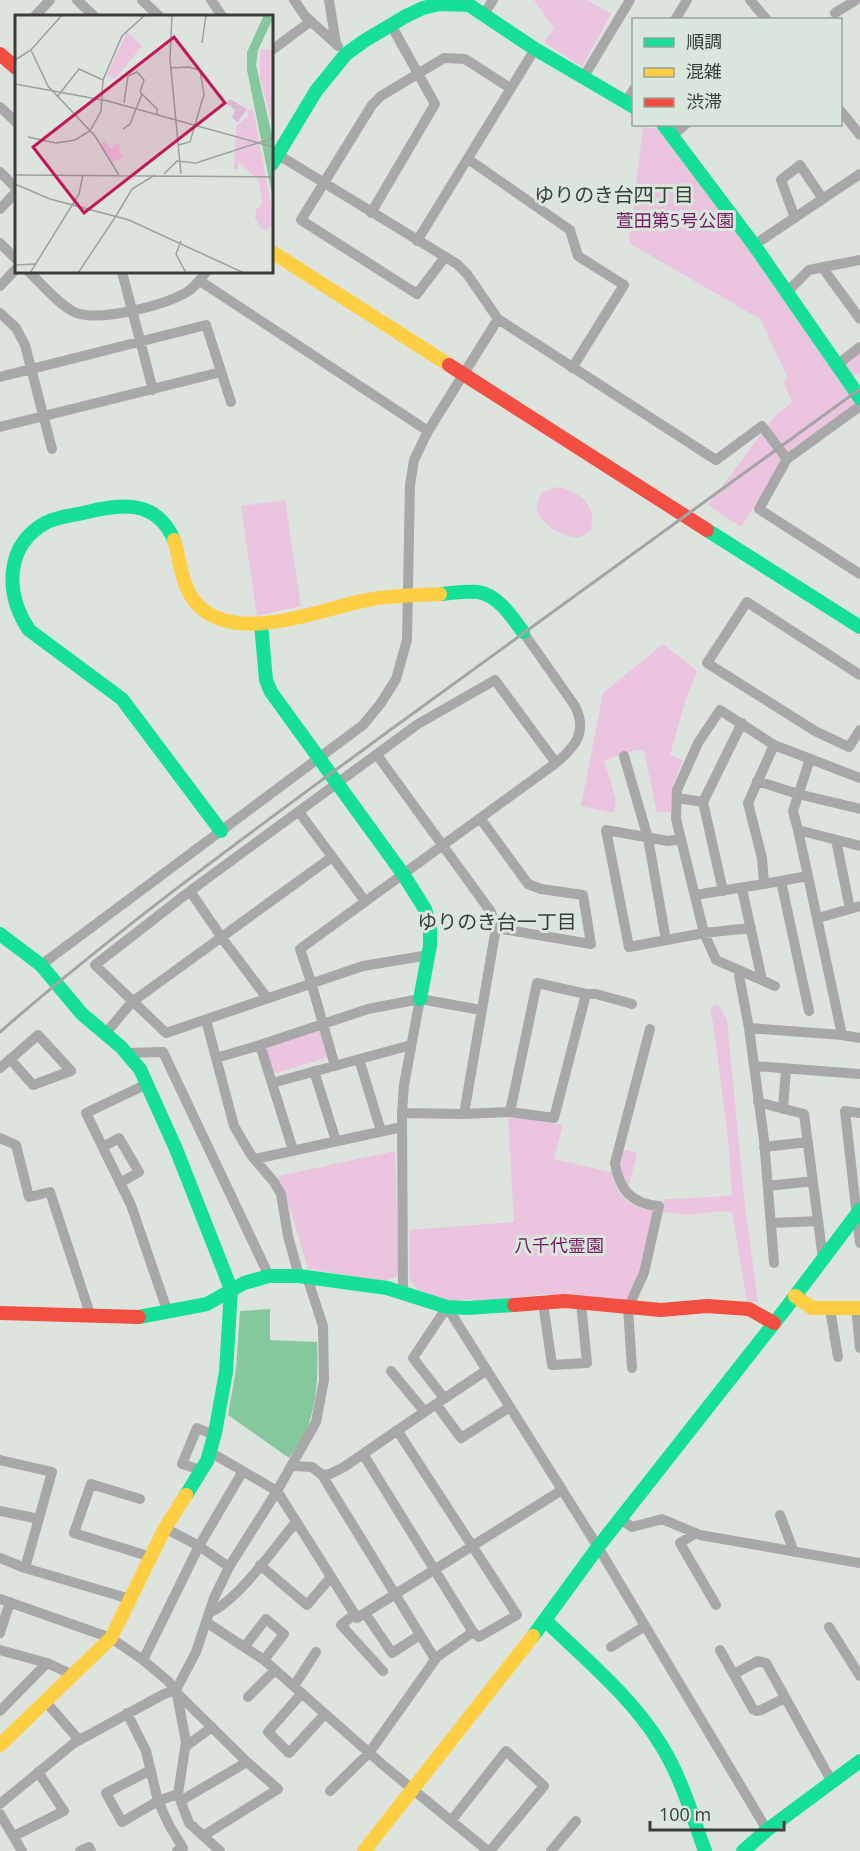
<svg xmlns="http://www.w3.org/2000/svg" width="860" height="1851" font-family="'Open Sans','Noto Sans JP',sans-serif">
	<style>
		.green { fill: #ebc4e0 }
		.water { fill: #86c89d }
		.lines { fill: none; stroke-linecap: round; stroke-linejoin: round }
		.street { stroke: #a7a8a7; stroke-width: 10 }
		.fast { stroke: #16e098; stroke-width: 14 }
		.slow { stroke: #ffcf43; stroke-width: 14 }
		.jam { stroke: #f24e42; stroke-width: 14 }
		.rail { stroke: #a3a6a3; stroke-width: 3 }
		.labels { text-anchor: middle; dominant-baseline: central; stroke-width: 6; stroke-linejoin: round; paint-order: stroke }
		.park-label { font-size: 18px; fill: #781b66; stroke: #dae7dd }
		.neighbourhood-label { font-size: 20px; fill: #393e3a; stroke: #dae7dd }
		.inset-road { fill: none; stroke: #9ba29c; stroke-width: 1.5 }
		.view { fill: #c2185b; fill-opacity: 0.15; stroke: #c2185b; stroke-width: 3 }
		.inset-edge { fill: none; stroke: #393e3a; stroke-width: 3 }
	</style>
	<rect width="100%" height="100%" fill="#dde4de"/>
	<path class="green" d="M534 0H587L611 14 582 67 544 42 554 29Z
		M643 127 663 129 860 403 791 449 741 527 708 505 774 417 792 402 783 381 788 378 760 319 629 243Z
		M860 349V372L849 380 839 365Z
		M558 487C571 489 589 499 592 514 593 519 591 525 591 530 587 533 584 536 579 537 565 539 540 524 537 510 536 503 539 497 542 492Z
		M285 500 301 606 257 616 241 506Z
		M663 644 697 671 685 702 670 755 683 760 673 784 671 812H657L644 751 637 750 604 760 616 800 614 813 581 806 603 693Z
		M714 1004 719 1006 727 1020 745 1206 758 1302 747 1301 732 1212 720 1211 688 1215 663 1212 665 1199 732 1196 728 1138 713 1022 710 1011Z
		M322 1029 329 1057 273 1074 265 1050 266 1046Z
		M508 1116 563 1125 554 1159 611 1172C616 1195 630 1209 654 1210L640 1273 625 1303 545 1294 497 1300H438L416 1289 410 1279 409 1230 514 1222Z
		M621 1149 637 1153 628 1189 622 1178Z
		M395 1151 399 1276 384 1281 308 1269 292 1214 278 1176Z"/>
	<path class="water" d="M270 1309V1340L317 1342C318 1371 318 1398 308 1426 304 1437 296 1448 289 1458L228 1415 236 1369 240 1311Z"/>
	<g class="lines">
		<path class="street" d="M77 0 94 16
			M142 0 159 16
			M211 0 222 16
			M294 0 305 16 336 44
			M329 0 336 44 338 46
			M750 0 767 20
			M835 13 856 0
			M484 14 493 0
			M35 16 50 0
			M675 20 687 0
			M272 50 311 21
			M583 78 630 0
			M625 103 634 89
			M0 107 16 122
			M840 110 860 135
			M673 135 686 124
			M272 151 457 264 467 274 498 319 716 460 762 426 787 459
			M468 159 570 230 578 256 624 285 572 368
			M0 172 16 188
			M0 209 16 192
			M371 213 435 104 391 25
			M795 218 781 180 800 165 823 199
			M417 241 535 49
			M0 243 16 259
			M754 245 860 174
			M445 257 417 294 301 220 372 105 381 96 444 58 465 59 510 88
			M822 267 860 319
			M29 272C43 285 57 303 74 312 98 323 165 305 187 292 195 287 201 279 206 272
			M122 272 153 390
			M200 281 428 431
			M0 286 16 269
			M787 292 809 270 860 260
			M0 313 16 328 25 345 52 449
			M837 365 860 347
			M0 377 206 325 231 402
			M860 406 787 459 759 509 860 574
			M0 427 221 372
			M860 675 747 602 707 663 815 731 849 747 860 730
			M774 745 748 803 762 858 764 884 808 876 842 1035
			M377 755 491 912 496 928 464 1114
			M624 756 648 838 666 940
			M757 781 798 794 860 809
			M677 798 703 802
			M299 812 365 901
			M480 818 528 884 541 889 583 895 591 944 496 928
			M798 830 793 811 810 759
			M681 839 668 841 606 830 629 947 704 933 751 928
			M836 840 850 909
			M808 876 798 830 860 846
			M781 881 809 1011
			M742 889 762 980
			M190 891 222 938 267 998
			M723 891 703 802 742 723
			M695 895 764 884
			M818 918 860 906
			M429 955 363 966 166 1033 95 965 190 891 418 724 495 680 556 763
			M41 965 363 725 381 703 396 679 407 640 410 485 414 460 428 431 498 319
			M738 970 749 1028
			M775 986 716 960 704 933 676 819 677 790 698 743 720 710 774 745 860 778
			M586 994H596L632 1004
			M206 1020 234 1126 251 1155 274 1182 281 1194 288 1236 299 1276
			M105 1034 132 1002 332 857
			M127 1053 163 1052 269 1276
			M216 1058 260 1045
			M359 1059 381 1131
			M335 1066 311 982 300 949 556 763C575 747 588 732 575 706L523 632
			M754 1066 860 1074
			M0 1068 38 1035 71 1071 33 1085 10 1059
			M314 1071 336 1141
			M272 1083 411 1045
			M147 1084 86 1113 131 1205 168 1313
			M758 1102 804 1114 823 1259
			M783 1109 786 1069
			M402 1113 464 1114 510 1112 554 1118 586 994 537 983 510 1112
			M860 1113 845 1111 860 1243
			M0 1138 16 1145 29 1197 50 1192 91 1317
			M103 1147 119 1138 139 1172 120 1183
			M764 1147 808 1142
			M293 1150 260 1045 368 1009 420 999 481 1010
			M255 1159 402 1127
			M768 1186 813 1181
			M772 1223 818 1221
			M774 1263 764 1140 749 1028 842 1035 860 1038
			M403 1292 402 1113 404 1085 420 999
			M543 1303 552 1365 587 1363 581 1303
			M856 1308 860 1348
			M830 1309 838 1357
			M632 1368 628 1308 644 1273 659 1206C632 1204 619 1190 615 1163L650 1029
			M391 1371 424 1411
			M444 1398 413 1358 447 1307 598 1547 767 1830
			M439 1402 487 1370
			M397 1430 517 1615 479 1637 473 1632
			M210 1452 277 1491 357 1618 562 1490
			M0 1460 52 1472 25 1568
			M292 1466 312 1467 322 1475 330 1474 344 1467 436 1404 461 1438 510 1407
			M201 1470 182 1464 197 1428 214 1435
			M322 1475 435 1659
			M140 1499 91 1484 74 1533 151 1557
			M0 1511 39 1519
			M780 1515 794 1552
			M620 1519 632 1527 662 1519 700 1535 860 1563
			M165 1528 199 1546 229 1567
			M696 1533 680 1543 716 1605
			M0 1558 25 1568 130 1599
			M260 1565 307 1605 331 1577
			M0 1599 111 1638 143 1660 168 1681 177 1693 247 1762 278 1789 203 1836
			M211 1612C240 1598 274 1548 296 1522
			M365 1613 392 1653 420 1635
			M355 1614 341 1625 383 1671
			M206 1622 264 1660 383 1765 488 1851
			M829 1627 860 1676
			M0 1633 10 1602
			M245 1646 266 1619 284 1634 264 1660
			M611 1647 645 1626
			M0 1650 47 1663 73 1675
			M720 1650 753 1709 757 1711 761 1710 785 1698
			M143 1660 199 1546 243 1471
			M734 1674 758 1661 766 1663 832 1782
			M294 1686 316 1652
			M302 1693 268 1732 289 1753 325 1714
			M177 1694 186 1742 178 1794 189 1823 220 1851
			M248 1697 275 1670
			M46 1702 79 1740
			M0 1711 47 1663
			M127 1713 146 1751 158 1801 169 1825 183 1848 177 1851
			M185 1747 212 1727
			M151 1770 106 1793 122 1822 158 1801 178 1794
			M330 1791 369 1753 437 1657 473 1632 363 1454
			M182 1800 247 1762
			M0 1804 74 1743 164 1694 176 1690 196 1652 214 1598 229 1567 277 1491 316 1422 324 1380 323 1326 307 1277
			M0 1814 22 1851
			M451 1821 506 1751 544 1786 490 1851
			M14 1836 64 1811 38 1772
			M80 1851 89 1847 91 1851
			M551 1851 576 1821"/>
		<path class="fast" d="M663 124 754 245 860 398
			M272 164 316 91 346 54 364 41 406 16 423 8 440 4 469 5 535 49 634 107
			M707 530 860 627
			M174 540C156 498 120 504 83 513 71 515 58 517 47 522 4 545 5 594 29 630L122 699 221 831
			M440 594C452 593 466 591 478 592 498 595 512 617 523 632
			M261 624 266 680 271 692 403 874 425 909 430 925V946L420 999
			M0 934 41 965 82 1014 121 1047 140 1069 176 1149 231 1289 226 1372 215 1433 207 1461 186 1495
			M139 1317 207 1304 244 1283 269 1276H299L387 1288 447 1307 467 1308 514 1305
			M545 1620C585 1659 631 1696 661 1745 681 1777 692 1815 705 1851
			M533 1636 598 1547 786 1308 860 1210
			M743 1851 767 1830 860 1761"/>
		<path class="slow" d="M272 252 449 365
			M174 540C181 562 181 587 197 604 235 646 320 609 367 600 390 595 416 595 440 594
			M795 1296 812 1308H860
			M0 1745 111 1638 165 1528 186 1495
			M364 1851 533 1636"/>
		<path class="jam" d="M0 54 16 68
			M449 365 707 530
			M514 1305 565 1301 661 1310 707 1306 749 1309 774 1323
			M0 1313 139 1317"/>
		<path class="rail" d="M0 1032C126 922 262 824 397 725 551 613 706 501 860 389"/>
	</g>
	<g class="labels">
		<g class="park-label">
			<text x="675" y="220">萱田第5号公園</text>
			<text x="559" y="1245">八千代霊園</text>
		</g>
		<g class="neighbourhood-label">
			<text x="614" y="194">ゆりのき台四丁目</text>
			<text x="497" y="921">ゆりのき台一丁目</text>
		</g>
	</g>
	<g transform="translate(15 15)">
		<rect width="258" height="258" fill="#dde4de"/>
		<path d="M112 17 127 31 100 64 92 60ZM245 34 258 35V113L245 62ZM238 94 258 200V209L252 215 246 214 240 203 241 195 248 188 244 166 223 146V154H219L221 112 233 100 232 95ZM90 126 96 134 104 127 105 140 109 139 106 144 97 147 86 129Z" fill="#ebc4e0"/>
		<path d="M215 84 232 94 223 107 217 103 220 95 211 88Z" fill="#dfb6d4"/>
		<path d="M249 0 258 3 243 35 241 50 258 125V184L232 55V37Z" fill="#86c89d"/>
		<path class="inset-road" d="M157 0 155 44 166 159M187 28 191 0M16 35 33 71 80 121 104 160M0 45 16 35 47 0M155 53 174 52 185 55 189 79 175 127 163 130M0 69 93 86 258 132M42 82 64 54 88 65M109 88 113 61 122 57 129 65 125 77 142 94V100M108 114 115 109 127 79M13 122 41 128 60 125 75 116 86 96 88 65 107 21 130 0M149 159 162 146 181 148 258 123M0 160 258 162M0 169 35 184 114 205 229 258M101 201 117 174 140 160M166 226 161 239 171 258M0 250 20 249M15 258 64 179 68 160M63 258 101 201"/>
		<path class="view" d="M159 22 210 88 69 198 18 132Z"/>
		<rect width="258" height="258" class="inset-edge"/>
	</g>
	<rect x="632" y="18" width="210" height="108" fill="#dae7dd" stroke="#9aa39c" stroke-width="1.5"/>
	<rect x="644" y="38" width="30" height="9" fill="#16e098" stroke="#9aa39c" stroke-width="1.5"/>
	<text x="686" y="48" font-size="18" fill="#393e3a">順調</text>
	<rect x="644" y="68" width="30" height="9" fill="#ffcf43" stroke="#9aa39c" stroke-width="1.5"/>
	<text x="686" y="78" font-size="18" fill="#393e3a">混雑</text>
	<rect x="644" y="98" width="30" height="9" fill="#f24e42" stroke="#9aa39c" stroke-width="1.5"/>
	<text x="686" y="108" font-size="18" fill="#393e3a">渋滞</text>
	<path d="M650 1821v9h134v-9" fill="none" stroke="#393e3a" stroke-width="3"/>
	<text x="659" y="1821" font-size="18" fill="#393e3a" stroke="#dae7dd" stroke-width="4.5" paint-order="stroke">100 m</text>
</svg>
